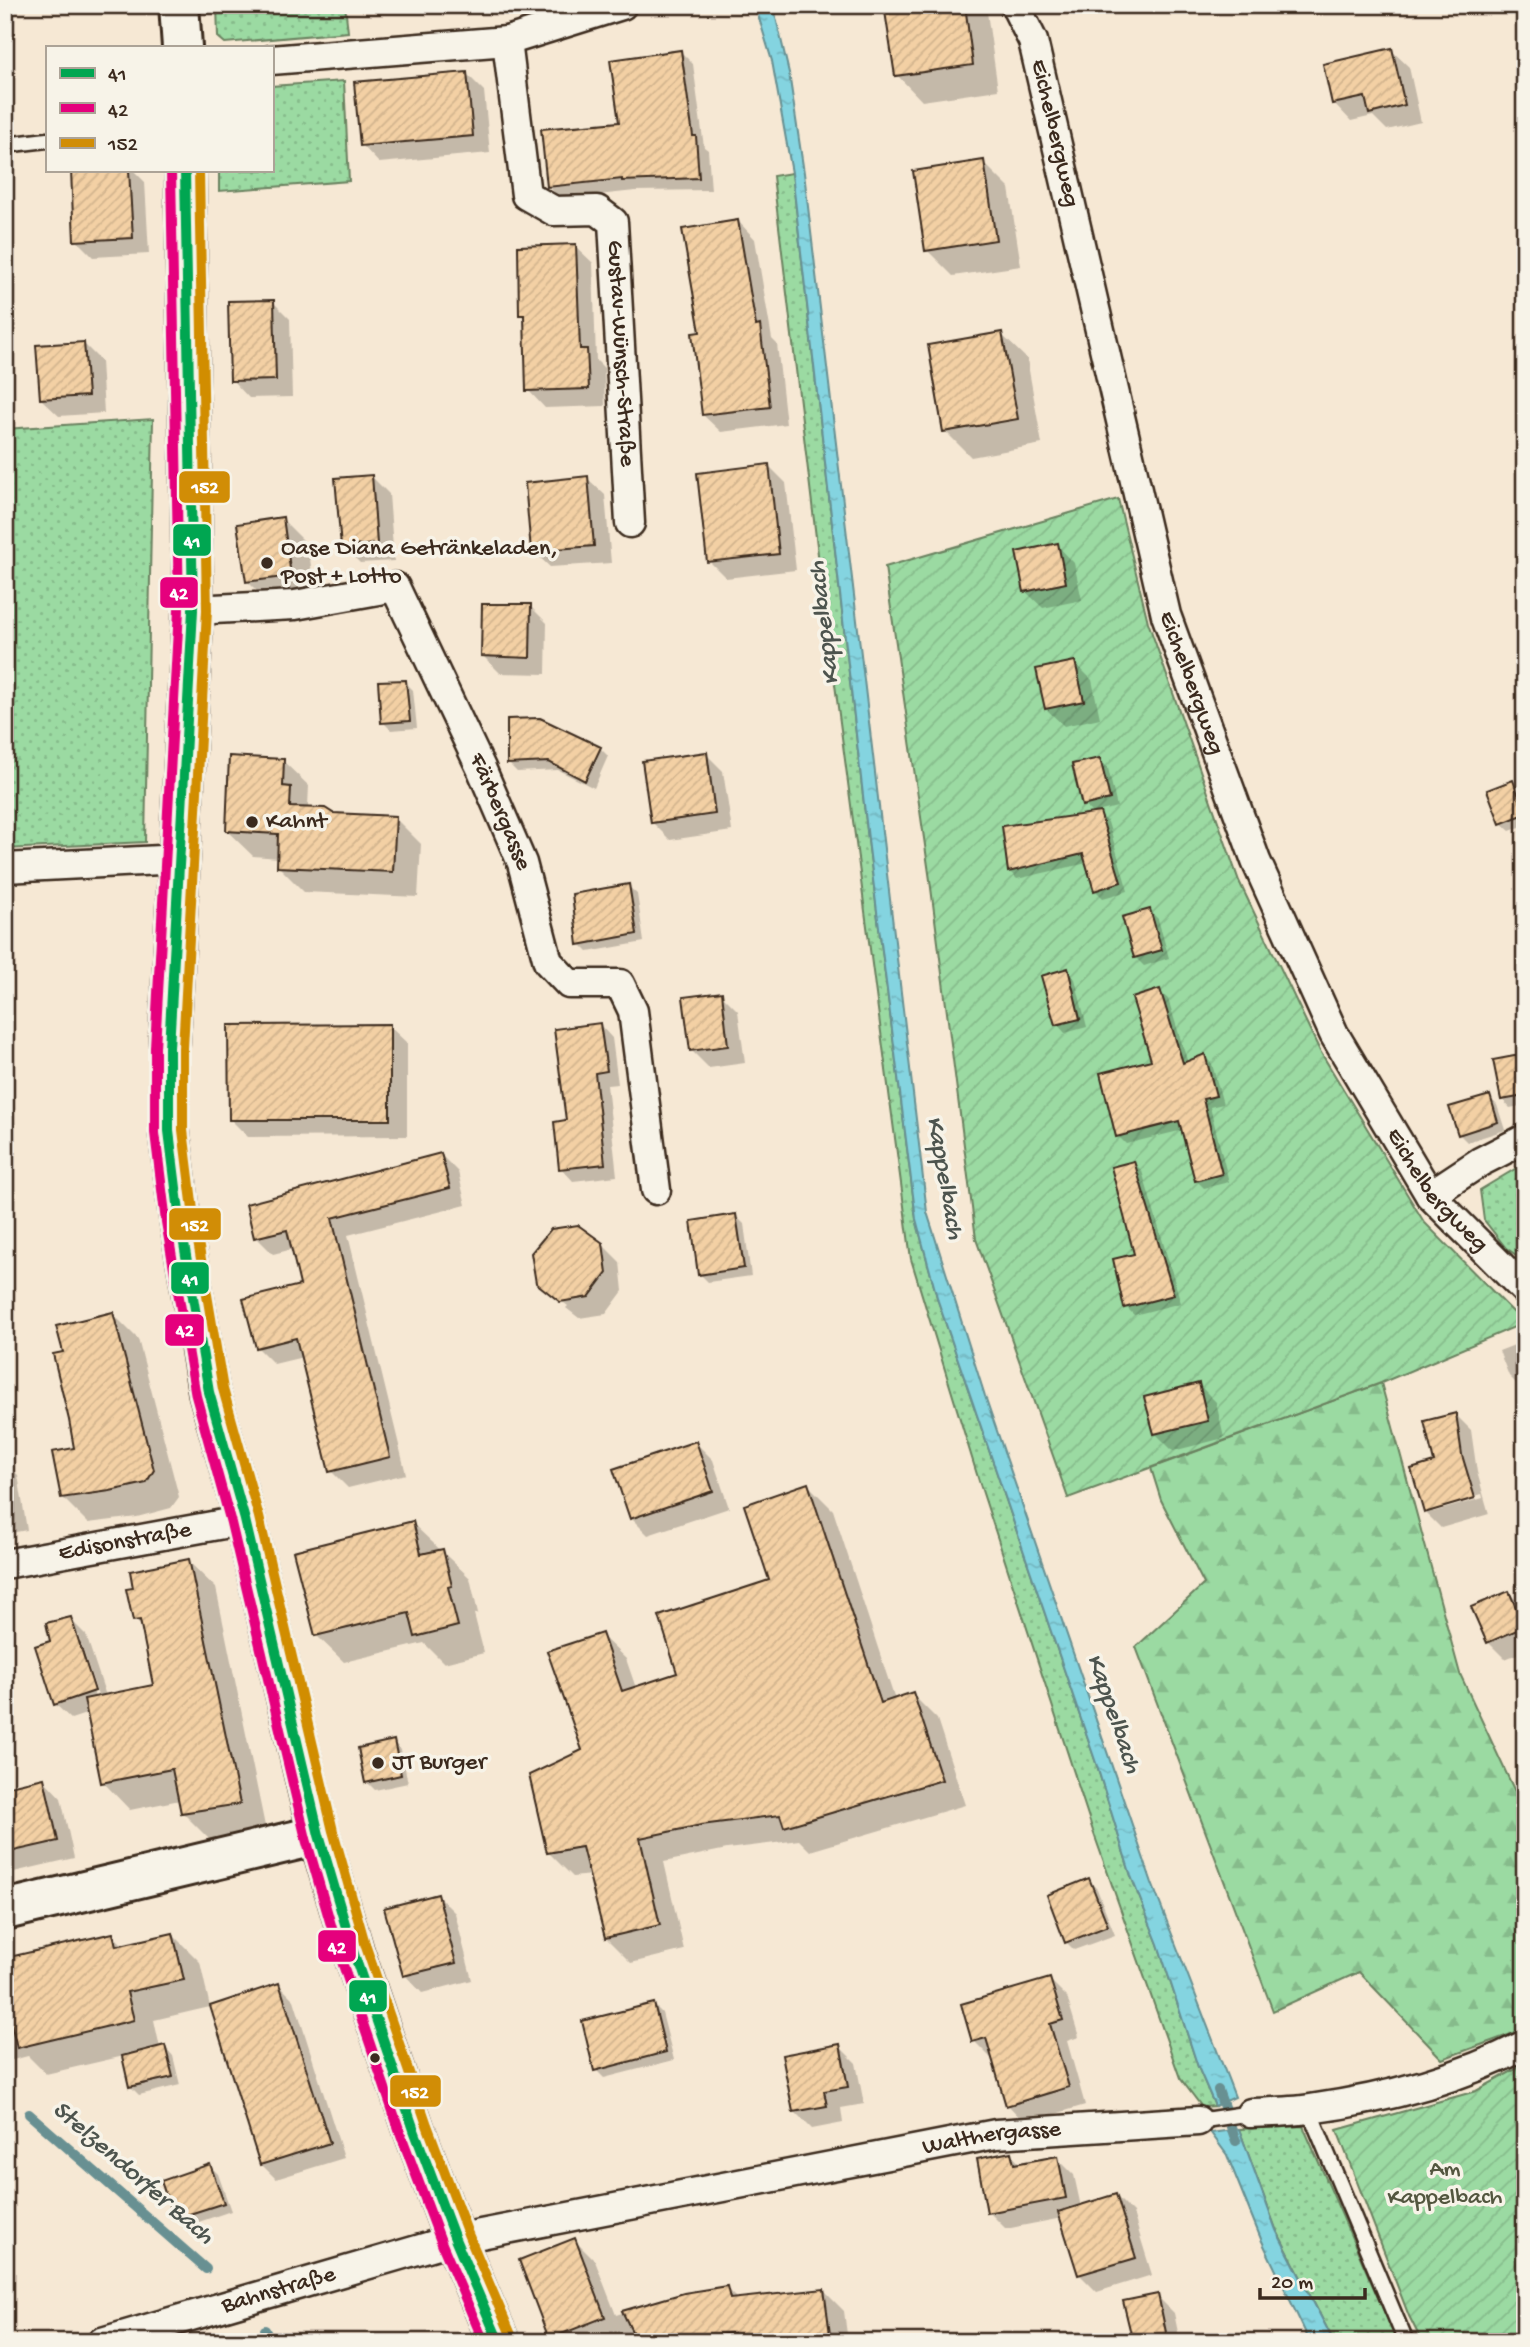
<svg xmlns="http://www.w3.org/2000/svg" width="1530" height="2347" font-family="'Gochi Hand',sans-serif">
	<style>
		.grass { fill: url(#grass-dots); stroke: #6b8260; stroke-width: 2 }
		.forest { fill: url(#forest-firs); stroke: #6b8260; stroke-width: 2 }
		.garden { fill: url(#garden-furrows); stroke: #6b8260; stroke-width: 2 }
		.water { fill: url(#water-ripples); stroke: #679092; stroke-width: 2 }
		.shadow { fill: #0003; fill-rule: evenodd }
		.lines { fill: none; stroke-linecap: round; stroke-linejoin: round }
		.stream { stroke: #679092; stroke-width: 10 }
		.building { fill: url(#building-hatch); stroke: #3b2a1e; stroke-width: 2 }
		.lane-casing { stroke: #3b2a1e; stroke-width: 19 }
		.street-casing { stroke: #3b2a1e; stroke-width: 33 }
		.secondary-casing { stroke: #3b2a1e; stroke-width: 44 }
		.lane { stroke: #f7f3e8; stroke-width: 14 }
		.street { stroke: #f7f3e8; stroke-width: 28 }
		.secondary { stroke: #f7f3e8; stroke-width: 38 }
		.bus-1-casing { stroke: #f7f3e8; stroke-width: 16 }
		.bus-2-casing { stroke: #f7f3e8; stroke-width: 16 }
		.bus-3-casing { stroke: #f7f3e8; stroke-width: 16 }
		.bus-1 { stroke: #00a651; stroke-width: 10 }
		.bus-2 { stroke: #e5007d; stroke-width: 10 }
		.bus-3 { stroke: #d18d06; stroke-width: 10 }
		.poi-dot { fill: #3b2a1e; stroke: #f7f3e8; stroke-width: 2.5 }
		.labels { text-anchor: middle; dominant-baseline: central; stroke-width: 7; stroke-linejoin: round; paint-order: stroke }
		.street-label { font-size: 24px; fill: #3b2a1e; stroke: #f7f3e8 }
		.poi-label { font-size: 24px; fill: #3b2a1e; stroke: #f7f3e8; text-anchor: start }
		.park-label { font-size: 24px; fill: #53563f; stroke: #f7f3e8 }
		.water-label { font-size: 26px; font-style: italic; fill: #4d544e; stroke: #f7f3e8 }
		.line-badge { stroke: #f7f3e8; stroke-width: 2.5 }
		.badge-label { font-size: 19px; text-anchor: middle; font-weight: bold; fill: #fff }
	</style>
	<defs>
		<pattern id="grass-dots" width="8" height="8" patternUnits="userSpaceOnUse" patternTransform="scale(1.75)"><rect width="8" height="8" fill="#9bdaa2"/><path d="M2 2h.1M6 6h.1" fill="none" stroke="#86bb8b" stroke-width="1.8" stroke-linecap="round"/></pattern>
		<pattern id="forest-firs" width="22" height="20" patternUnits="userSpaceOnUse" patternTransform="scale(1.75)"><rect width="22" height="20" fill="#9bdaa2"/><path d="M5 1l3.5 6h-7zM16 11l3.5 6h-7z" fill="#86bb8b"/></pattern>
		<pattern id="garden-furrows" width="10" height="10" patternUnits="userSpaceOnUse" patternTransform="scale(1.75)"><rect width="10" height="10" fill="#9bdaa2"/><path d="M-1 1l2-2M0 10L10 0M9 11l2-2" fill="none" stroke="#86bb8b"/></pattern>
		<pattern id="water-ripples" width="26" height="14" patternUnits="userSpaceOnUse" patternTransform="scale(1.75)"><rect width="26" height="14" fill="#84d4e0"/><path d="M2 4q2-2 4 0t4 0M15 11q2-2 4 0t4 0" fill="none" stroke="#73b6c0"/></pattern>
		<pattern id="building-hatch" width="6" height="6" patternUnits="userSpaceOnUse" patternTransform="scale(1.75)"><rect width="6" height="6" fill="#f3d0a4"/><path d="M-1 1l2-2M0 6l6-6M5 7l2-2" fill="none" stroke="#d1b38d"/></pattern>
	</defs>
	<rect width="100%" height="100%" fill="#f6e8d4"/>
	<filter id="ink" filterUnits="userSpaceOnUse"><feTurbulence type="fractalNoise" baseFrequency=".0143" numOctaves="2"/><feDisplacementMap in="SourceGraphic" scale="14" xChannelSelector="R" yChannelSelector="G"/><feConvolveMatrix kernelMatrix="1 2 1 2 8 2 1 2 1" color-interpolation-filters="sRGB"/></filter>
	<g filter="url(#ink)">
		<path class="grass" d="M217 5H345L348 32 225 43 218 37Z
			M344 81 349 181 219 191V170H271V86Z
			M792 173 869 848 916 1219 938 1301 1096 1763 1131 1876 1158 1944 1198 2067 1215 2106 1202 2107 1180 2078 1093 1831 979 1481 911 1259 820 571 773 176Z
			M153 419 145 842 5 849V429Z
			M1525 1163V1261L1506 1248 1484 1220 1480 1190Z
			M1303 2126 1393 2332 1398 2342H1334L1276 2229 1239 2129Z"/>
		<path class="forest" d="M1381 1383 1460 1674 1525 1813V2029L1442 2059 1359 1972 1273 2011 1136 1647 1204 1584 1161 1500 1151 1468Z"/>
		<path class="garden" d="M1118 499 1148 622 1239 881 1320 1051 1424 1222 1524 1323 1381 1383 1068 1498 976 1239 930 880 885 567Z
			M1525 2064V2342H1422L1409 2316 1337 2130 1476 2091Z"/>
		<path class="water" d="M755 5H773L789 73 804 173 927 1212 985 1396 1152 1883 1235 2097 1215 2106 1198 2067 1158 1944 1131 1876 1096 1763 938 1301 916 1219 869 848 792 173 772 61Z
			M1239 2129 1276 2230 1334 2342H1310L1261 2239 1227 2155 1211 2133Z"/>
		<path class="shadow" d="M517 5H547L551 20 529 27 521 19Z
			M886 5H986L998 90 922 101 897 75Z
			M1391 50 1409 67 1421 122 1387 130 1373 116 1351 121 1334 103Z
			M681 52 693 64 704 147 708 150 711 190 635 191 561 199 549 187 621 123Z
			M1521 67H1525V138L1523 136Z
			M467 74 484 91 490 153 379 163 362 145Z
			M983 162 1009 188 1021 266 953 276 927 250Z
			M72 170H133L145 182 149 254 93 257 76 240Z
			M738 221 755 239 772 339 777 344 786 424 721 432 703 415 702 334Z
			M575 246 593 263 596 360 604 368 605 406 545 408 528 390 526 319 521 315Z
			M273 302 290 319 292 397 249 398 232 380Z
			M1001 334 1027 359 1042 444 971 457 945 431Z
			M83 343 101 361 104 413 59 416 41 399Z
			M769 466 786 483 796 570 726 578 709 561Z
			M372 477 389 494 394 561 360 563 343 546Z
			M587 478 605 495 611 563 550 567 532 550Z
			M282 519 308 545 316 601 273 607 247 581Z
			M1057 545 1074 563 1082 600 1043 608 1025 591Z
			M530 606 547 623 546 674 500 673 483 656Z
			M1525 610V639L1516 613Z
			M1075 663 1092 680 1100 718 1064 726 1046 709Z
			M405 682 413 690 417 728 391 730 383 722Z
			M600 748 608 756 594 788 558 770 517 772 509 764Z
			M706 754 723 771 732 831 670 840 653 823Z
			M1100 760 1108 768 1117 807 1097 812 1108 822 1128 891 1103 898 1095 890 1087 863 1017 879 1009 871 1093 814 1084 805Z
			M283 761 309 786 308 806 311 810 333 815 395 818 421 844 418 897 304 892 278 866 279 858 253 856 227 831Z
			M1513 782 1521 791 1525 800V825L1510 831 1501 823Z
			M628 886 637 894 644 942 588 952 580 944Z
			M1150 911 1158 919 1169 958 1144 966 1135 957Z
			M1067 970 1075 979 1087 1027 1065 1033 1057 1024Z
			M1159 991 1168 999 1188 1063 1204 1056 1212 1064 1223 1104 1210 1107 1229 1182 1204 1188 1196 1180 1183 1130 1126 1144 1118 1136 1154 1061Z
			M721 994 738 1011 745 1063 709 1068 691 1050Z
			M600 1025 612 1038 618 1084 607 1085 617 1176 573 1181 561 1168 568 1122Z
			M389 1026 407 1043V1136L248 1137 231 1120Z
			M1525 1056V1105L1510 1108 1502 1099Z
			M1489 1097 1497 1105 1505 1130 1467 1142 1459 1134Z
			M441 1155 458 1172 466 1205 348 1235 406 1474 348 1488 331 1471 303 1357 274 1364 257 1347 302 1286 293 1249 273 1254 256 1237Z
			M1134 1163 1142 1171 1181 1303 1134 1315 1126 1307 1136 1255Z
			M736 1216 744 1224 751 1276 708 1282 700 1274Z
			M602 1244 620 1262 623 1291 606 1314 579 1318 566 1308 568 1306 551 1293V1296L537 1282Z
			M112 1313 138 1339 179 1497 171 1508 137 1517 88 1523 62 1497 76 1450 66 1353Z
			M1522 1342 1525 1345V1381L1517 1384 1509 1376 1499 1351Z
			M1199 1385 1216 1402 1224 1438 1173 1451 1155 1433Z
			M1456 1415 1471 1430 1477 1472 1489 1514 1441 1528 1425 1512 1436 1463ZM1482 1494 1483 1498 1433 1512V1508Z
			M696 1443 713 1460 729 1508 648 1535 631 1518Z
			M5 1462 18 1475 27 1530 5 1534Z
			M808 1485 833 1510 895 1700 912 1694 937 1719 965 1805 810 1851 799 1840 727 1849 664 1862 684 1950 631 1963 606 1938 591 1875 573 1877 548 1852 585 1751 601 1635 626 1659 636 1688 679 1674 771 1581Z
			M412 1523 470 1578 478 1613 474 1614 484 1653 444 1663 424 1643 344 1662 316 1635Z
			M188 1561 216 1588 266 1831 210 1840 182 1812 180 1800 130 1810 103 1782 89 1713 71 1719 55 1704 52 1642 70 1619 86 1635 106 1696 155 1686 144 1629 135 1620ZM74 1634H78L99 1699 96 1700Z
			M1509 1593 1525 1609V1651L1505 1659 1488 1642Z
			M393 1742 401 1750 408 1783 375 1790 367 1782Z
			M44 1780 61 1798 74 1858 5 1874V1789Z
			M1089 1881 1097 1889 1115 1935 1074 1950 1066 1942Z
			M438 1896 455 1913 472 1980 422 1993 405 1975Z
			M112 1934 124 1946 173 1935 200 1962 210 2007 154 2020 160 2048 165 2047 173 2056 180 2085 139 2095 131 2087 124 2056 46 2074 28 2056 5 2062V1960Z
			M1050 1980 1067 1997 1079 2037 1067 2041 1085 2105 1025 2123 1008 2105 994 2058H991L974 2041Z
			M279 1985 294 2000 344 2158 276 2179 261 2164Z
			M654 2005 662 2013 674 2060 604 2078 596 2070Z
			M839 2046 856 2063 864 2104 841 2108 843 2123 812 2129 795 2112Z
			M1011 2154 1021 2165 1057 2158 1074 2175 1081 2207 1116 2196 1133 2213 1152 2275 1097 2292 1079 2274 1062 2218 1006 2229 989 2212Z
			M210 2166 218 2174 231 2211 184 2227 176 2219 163 2182Z
			M574 2240 595 2261 616 2315 655 2302 726 2288 738 2300 824 2291 844 2311 848 2342H554L550 2338Z
			M1157 2296 1174 2313 1180 2342H1133Z
			M933 2336 938 2342H903Z"/>
		<g class="lines">
			<path class="stream" d="M1218 2090 1236 2141
				M29 2114 206 2269
				M265 2330 270 2342"/>
		</g>
		<path class="building" d="M884 5H965L973 65 895 76Z
			M1392 48 1405 105 1369 114 1365 97 1332 104 1323 64Z
			M681 50 693 136H696L699 178 622 181V179L547 187 541 129 619 122 610 60Z
			M467 72 473 136 360 146 354 82Z
			M984 160 996 240 925 251 913 171Z
			M71 170H129L133 238 74 241Z
			M738 220 756 326 760 325 770 407 702 415 692 333 700 332 682 229Z
			M576 244 580 349H587L589 389 526 391 524 315H519L518 246Z
			M274 300 276 380 230 381 228 301Z
			M1002 332 1018 419 943 432 928 345Z
			M84 342 88 396 40 399 36 345Z
			M769 464 779 554 707 562 697 473Z
			M372 475 377 544 341 547 335 478Z
			M588 476 594 546 531 551 525 483Z
			M283 517 291 576 246 582 237 524Z
			M1058 543 1066 583 1024 592 1016 552Z
			M482 604H531L530 658 481 656Z
			M1075 661 1084 701 1045 709 1036 669Z
			M406 680 410 721 381 723 378 681Z
			M540 718 601 747 585 781 549 762 507 764V719Z
			M707 752 715 814 651 823 642 761Z
			M229 756 284 759 283 786 291 787 290 807 325 808 333 813 396 816 393 872 277 867 278 834 226 831Z
			M1100 758 1110 799 1082 806 1072 764Z
			M1513 780 1525 814 1500 824 1487 790Z
			M1100 812 1121 882 1094 891 1083 854 1008 872 1002 826Z
			M629 884 637 934 578 945 572 894Z
			M1150 909 1162 950 1134 958 1122 917Z
			M1068 968 1080 1019 1055 1025 1041 976Z
			M1160 989 1183 1063 1205 1054 1216 1096 1203 1099 1222 1174 1195 1181 1179 1121 1116 1137 1100 1073 1151 1060 1132 998Z
			M722 992 728 1046 690 1051 683 997Z
			M600 1023 607 1071 595 1073 605 1164 559 1169 554 1122 566 1120 554 1029Z
			M390 1024V1120H229L228 1025Z
			M1525 1054V1096L1501 1100 1493 1060Z
			M1490 1095 1498 1122 1458 1135 1449 1107Z
			M441 1153 450 1188 332 1218 390 1457 329 1472 296 1338 256 1348 243 1299 300 1285 287 1230 254 1238 246 1204Z
			M1134 1161 1174 1295 1124 1308 1113 1259 1134 1254 1111 1167Z
			M736 1214 744 1268 698 1275 691 1221Z
			M578 1225 603 1243 607 1273 589 1297 560 1302 536 1283 531 1253 551 1229Z
			M113 1312 154 1470 146 1483 110 1491 61 1498 52 1452 74 1448 69 1420 53 1354 63 1352 56 1326Z
			M1199 1383 1208 1421 1154 1434 1144 1397Z
			M1456 1413 1462 1455 1475 1498 1424 1513 1411 1469 1434 1462 1424 1421Z
			M696 1441 713 1491 630 1519 613 1469Z
			M808 1483 881 1703 913 1692 942 1780 784 1827 780 1815 701 1825 640 1838 660 1925 605 1938 582 1847 547 1853 529 1775 582 1750 547 1651 602 1633 622 1691 677 1673 659 1616 769 1580 744 1505Z
			M413 1521 421 1554 443 1549 452 1586 448 1587 458 1626 415 1637 409 1613 315 1636 293 1551Z
			M189 1559 240 1804 181 1813 172 1769 101 1783 84 1699 153 1685 140 1620 133 1621 126 1589 133 1588 130 1571Z
			M1509 1591 1524 1627 1487 1643 1471 1607Z
			M71 1617 95 1691 54 1705 35 1646 50 1641 46 1623Z
			M394 1740 401 1775 365 1783 358 1748Z
			M44 1778 58 1841 5 1853V1787Z
			M1089 1878 1108 1926 1065 1943 1047 1895Z
			M438 1894 456 1963 403 1976 384 1908Z
			M113 1933 116 1946 173 1933 184 1980 127 1992 134 2020 17 2048 5 1998V1958Z
			M1050 1978 1063 2020 1050 2024 1069 2087 1006 2106 986 2038 972 2042 961 2004Z
			M279 1983 330 2143 260 2165 210 2006Z
			M654 2003 666 2052 594 2071 582 2021Z
			M840 2044 848 2087 824 2091 827 2106 793 2112 782 2055Z
			M165 2045 173 2077 129 2087 122 2056Z
			M1011 2152 1014 2164 1058 2156 1066 2198 987 2213 977 2159Z
			M210 2164 224 2203 174 2219 161 2181Z
			M1116 2194 1136 2258 1078 2275 1058 2212Z
			M575 2238 605 2317 549 2339 519 2260Z
			M727 2286 730 2299 824 2289 831 2342H733V2333L660 2342H637L622 2311 684 2293Z
			M1158 2294 1168 2342H1133L1123 2301Z"/>
		<g class="lines">
			<g class="lane-casing">
				<path id="lane" d="M5 145 47 140
					M1309 2110 1406 2342
					M1198 2121 1251 2113"/>
			</g>
			<g class="street-casing">
				<g id="street">
					<path id="s1" d="M1015 5 1033 41 1166 615 1256 861 1334 1034 1430 1195 1525 1290"/>
					<path id="s2" d="M507 41 526 195 554 211 597 210 613 222 630 523"/>
					<path d="M271 60 507 41 622 5"/>
					<path id="s3" d="M193 610 295 605 395 587 481 768 522 863 548 962 569 984H620L633 1011 656 1190"/>
					<path d="M5 868 180 859"/>
					<path d="M1430 1195 1480 1162 1525 1139"/>
					<path id="s4" d="M5 1564 245 1520"/>
					<path d="M1251 2113C1271 2112 1291 2112 1310 2109 1383 2099 1459 2079 1525 2045"/>
					<path id="s5" d="M102 2342 455 2239 996 2134 1198 2121"/>
				</g>
			</g>
			<g class="secondary-casing">
				<path id="secondary" d="M179 5 182 47
					M185 170 193 610 169 1048V1131L180 1220 209 1392 245 1520 319 1835 353 1951 414 2130 455 2239 499 2342
					M5 1910 319 1835"/>
			</g>
			<use href="#lane" class="lane"/>
			<use href="#street" class="street"/>
			<use href="#secondary" class="secondary"/>
			<g class="bus-1-casing">
				<path id="bus-1" d="M185 170 193 610 169 1048V1131L180 1220 209 1392 245 1520 319 1835 353 1951 414 2130 455 2239 499 2342"/>
			</g>
			<g class="bus-2-casing">
				<path id="bus-2" d="M171 170 179 610 155 1048V1133L166 1222 196 1396 231 1523 306 1839 340 1956 401 2135 442 2244 484 2342"/>
			</g>
			<g class="bus-3-casing">
				<path id="bus-3" d="M199 170 207 610 183 1048V1130L194 1218 223 1389 259 1517 333 1831 366 1947 427 2125 468 2234 512 2337"/>
			</g>
			<use href="#bus-1" class="bus-1"/>
			<use href="#bus-2" class="bus-2"/>
			<use href="#bus-3" class="bus-3"/>
		</g>
	</g>
	<g class="poi-dot">
		<circle cx="267" cy="563" r="7"/>
		<circle cx="252" cy="822" r="7"/>
		<circle cx="378" cy="1763" r="7"/>
		<circle cx="375" cy="2058" r="6"/>
	</g>
	<g class="labels">
		<g class="street-label">
			<text stroke="none"><textPath href="#s1" startOffset="135">Eichelbergweg</textPath></text>
			<text stroke="none"><textPath href="#s2" startOffset="382">Gustav-Wünsch-Straße</textPath></text>
			<text stroke="none"><textPath href="#s1" startOffset="702">Eichelbergweg</textPath></text>
			<text stroke="none"><textPath href="#s3" startOffset="452">Färbergasse</textPath></text>
			<text stroke="none"><textPath href="#s1" startOffset="1269">Eichelbergweg</textPath></text>
			<text stroke="none"><textPath href="#s4" startOffset="122">Edisonstraße</textPath></text>
			<text stroke="none"><textPath href="#s5" startOffset="914">Walthergasse</textPath></text>
			<text stroke="none"><textPath href="#s5" startOffset="184">Bahnstraße</textPath></text>
		</g>
		<g class="poi-label">
			<text x="281" y="549">Oase Diana Getränkeladen,<tspan x="281" dy="28">Post + Lotto</tspan></text>
			<text x="266" y="822">Kahnt</text>
			<text x="392" y="1763">JT Burger</text>
		</g>
		<g class="park-label">
			<text x="1445" y="2170">Am<tspan x="1445" dy="28">Kappelbach</tspan></text>
		</g>
		<g class="water-label">
			<text transform="translate(826 623) rotate(-97)">Kappelbach</text>
			<text transform="translate(943 1178) rotate(80)">Kappelbach</text>
			<text transform="translate(1112 1714) rotate(71)">Kappelbach</text>
			<text transform="translate(132 2174) rotate(41)">Stelzendorfer Bach</text>
		</g>
	</g>
	<g class="line-badge">
		<rect x="178" y="470" width="53" height="34" rx="7" fill="#d18d06"/>
		<rect x="172" y="523" width="40" height="34" rx="7" fill="#00a651"/>
		<rect x="159" y="576" width="40" height="33" rx="7" fill="#e5007d"/>
		<rect x="168" y="1207" width="54" height="34" rx="7" fill="#d18d06"/>
		<rect x="170" y="1261" width="40" height="34" rx="7" fill="#00a651"/>
		<rect x="164" y="1313" width="41" height="34" rx="7" fill="#e5007d"/>
		<rect x="317" y="1929" width="40" height="34" rx="7" fill="#e5007d"/>
		<rect x="348" y="1979" width="40" height="34" rx="7" fill="#00a651"/>
		<rect x="389" y="2074" width="53" height="34" rx="7" fill="#d18d06"/>
	</g>
	<g class="badge-label">
		<text x="205" y="493">152</text>
		<text x="192" y="547">41</text>
		<text x="179" y="599">42</text>
		<text x="195" y="1231">152</text>
		<text x="190" y="1285">41</text>
		<text x="185" y="1336">42</text>
		<text x="337" y="1953">42</text>
		<text x="368" y="2003">41</text>
		<text x="415" y="2098">152</text>
	</g>
	<rect width="1530" height="2347" fill="none" stroke="#f7f3e8" stroke-width="28"/>
	<rect x="14" y="14" width="1502" height="2319" fill="none" stroke="#3b2a1e" stroke-width="2.5" filter="url(#ink)"/>
	<rect x="46" y="46" width="228" height="126" fill="#f7f3e8" stroke="#aca397" stroke-width="2"/>
	<rect x="60" y="68" width="35" height="10" fill="#00a651" stroke="#aca397" stroke-width="2"/>
	<text x="108" y="80" font-size="21" fill="#3b2a1e">41</text>
	<rect x="60" y="103" width="35" height="10" fill="#e5007d" stroke="#aca397" stroke-width="2"/>
	<text x="108" y="116" font-size="21" fill="#3b2a1e">42</text>
	<rect x="60" y="138" width="35" height="10" fill="#d18d06" stroke="#aca397" stroke-width="2"/>
	<text x="108" y="150" font-size="21" fill="#3b2a1e">152</text>
	<path d="M1260 2288v10h105v-10" fill="none" stroke="#3b2a1e" stroke-width="3.5"/>
	<text x="1271" y="2288" font-size="21" fill="#3b2a1e" stroke="#f7f3e8" stroke-width="5" paint-order="stroke">20 m</text>
</svg>
